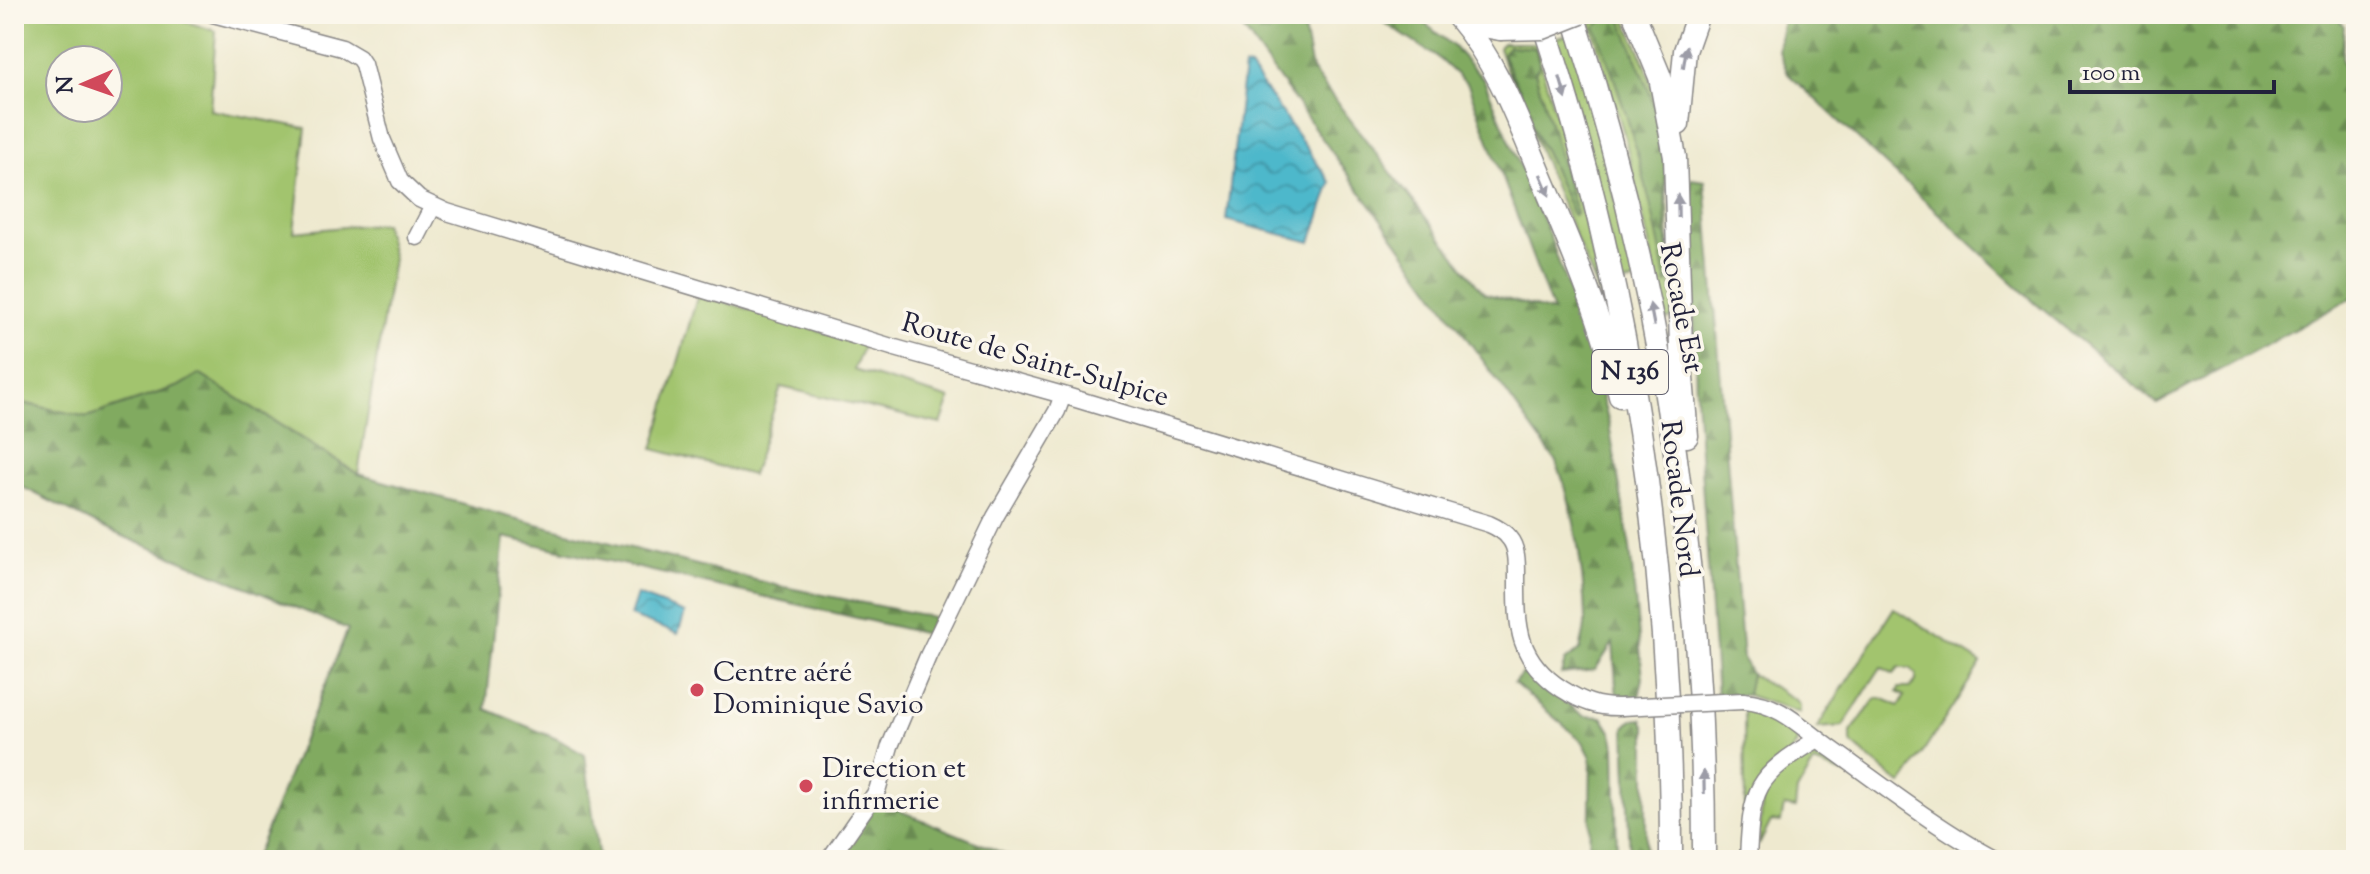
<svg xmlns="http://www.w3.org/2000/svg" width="2370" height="874" font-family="'Sorts Mill Goudy',serif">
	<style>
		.grass { fill: #a2c46e; stroke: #627354; stroke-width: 2; fill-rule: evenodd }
		.forest { fill: url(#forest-firs); stroke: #52664e; stroke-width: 2 }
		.water { fill: url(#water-waves); stroke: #386d83; stroke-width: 2 }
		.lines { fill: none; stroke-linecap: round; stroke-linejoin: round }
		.minor-casing { stroke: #888685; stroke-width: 19 }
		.major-casing { stroke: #888685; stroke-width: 23 }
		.highway-casing { stroke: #888685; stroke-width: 25 }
		.minor { stroke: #fff; stroke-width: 16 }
		.major { stroke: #fff; stroke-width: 20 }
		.highway { stroke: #fff; stroke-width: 22 }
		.minor-bridge-casing { stroke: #888685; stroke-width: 19; stroke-linecap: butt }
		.major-bridge-casing { stroke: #888685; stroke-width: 23; stroke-linecap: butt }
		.minor-bridge { stroke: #fff; stroke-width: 16 }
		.major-bridge { stroke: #fff; stroke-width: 20 }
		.oneway { fill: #9c9ca7 }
		.poi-dot { fill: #d1495b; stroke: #fbf7ec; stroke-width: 3 }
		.labels { text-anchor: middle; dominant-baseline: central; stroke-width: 7; stroke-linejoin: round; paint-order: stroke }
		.shield { fill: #fbf7ec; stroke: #636270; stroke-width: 2 }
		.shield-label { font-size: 26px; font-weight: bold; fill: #22223b }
		.street-label { font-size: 28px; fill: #22223b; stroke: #fbf7ec }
		.poi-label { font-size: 28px; fill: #22223b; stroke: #fbf7ec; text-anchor: start }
	</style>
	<defs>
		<pattern id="forest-firs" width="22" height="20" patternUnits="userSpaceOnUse" patternTransform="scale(2)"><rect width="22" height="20" fill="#81aa61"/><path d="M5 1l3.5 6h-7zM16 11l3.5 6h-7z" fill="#698a51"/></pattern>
		<pattern id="water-waves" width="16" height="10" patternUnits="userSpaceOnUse" patternTransform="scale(2)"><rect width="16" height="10" fill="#4eb8cb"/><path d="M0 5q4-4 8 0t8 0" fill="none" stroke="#4095a6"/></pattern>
	</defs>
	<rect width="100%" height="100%" fill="#fbf7ec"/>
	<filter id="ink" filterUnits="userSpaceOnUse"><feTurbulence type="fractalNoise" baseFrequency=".0125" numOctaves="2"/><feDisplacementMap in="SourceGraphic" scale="16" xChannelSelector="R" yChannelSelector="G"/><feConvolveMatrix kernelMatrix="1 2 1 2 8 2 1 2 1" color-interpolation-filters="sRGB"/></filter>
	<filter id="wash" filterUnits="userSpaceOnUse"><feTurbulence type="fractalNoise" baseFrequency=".006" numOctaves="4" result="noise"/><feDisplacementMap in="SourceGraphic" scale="32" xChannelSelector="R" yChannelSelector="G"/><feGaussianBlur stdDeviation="1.8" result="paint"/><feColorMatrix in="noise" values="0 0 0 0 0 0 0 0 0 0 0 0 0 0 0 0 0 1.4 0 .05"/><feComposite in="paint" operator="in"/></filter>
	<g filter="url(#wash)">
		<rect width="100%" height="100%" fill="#eee9cf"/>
		<path class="grass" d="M14 14H161L216 31 210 110 306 128 294 232 384 223 393 259 358 474 199 374 179 386 87 417 18 402 14 411ZM60 60H108V108H60Z
			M1605 14H1624L1645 63 1663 122 1673 318 1666 319 1624 134 1591 24Z
			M1570 34 1589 95 1636 281 1622 284 1557 38Z
			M1502 43H1535L1572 173 1605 307 1510 80 1499 48ZM1509 72H1535L1576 213 1574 215 1545 151C1528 128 1525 97 1509 72Z
			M698 294 864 344 854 370 950 399 941 424 781 387 752 475 653 449Z
			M1894 608 1981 663 1902 785 1851 743V732L1876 698H1881L1899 706 1905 696 1897 692 1899 688H1910L1916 681V674L1910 668H1899L1894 674 1881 667 1843 726 1817 728Z
			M1751 674 1796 700 1800 705V713L1747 695Z
			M1744 708 1761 710 1794 727 1798 738 1796 745 1745 816Z
			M1806 757C1822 758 1838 761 1847 775L1814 763 1797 791 1795 808 1784 806 1781 822 1771 821 1759 845 1763 793 1790 762Z"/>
		<path class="forest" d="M1232 14H1305L1304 29 1312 70 1484 293 1553 312 1468 85 1441 60 1371 14H1413L1453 46 1484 80 1550 237 1590 352 1609 424 1630 548 1643 678 1639 697 1617 699 1613 643 1595 670 1561 674 1565 661 1580 650C1582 640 1586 629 1585 619 1584 574 1574 501 1555 460Z
			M1784 14H2334L2344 26 2342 60 2356 90V296L2157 404 2035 303 1788 74 1778 49Z
			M1610 15H1620L1651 96 1659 128 1665 161V216L1670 276 1667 285C1651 195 1629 112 1595 27Z
			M1508 46 1535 48 1540 65 1535 72 1576 213 1573 215 1545 151C1532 133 1529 110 1520 90 1514 77 1507 67 1503 54Z
			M1691 179 1705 181 1743 659 1751 674 1747 695 1717 696 1696 396Z
			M199 374 358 474 506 516 779 586 933 617 927 634 504 537 486 709 557 739 585 755 599 860H254L348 629 108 530 14 483V411L17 402 87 417 179 386Z
			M1524 671 1584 716 1602 717 1612 733 1615 745 1617 860H1589L1591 757 1583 742 1514 683Z
			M1642 719 1646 728V860H1630L1625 727 1632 720Z
			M888 806 1020 860H837L875 807Z"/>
		<path class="water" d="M1244 67 1250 68 1331 183 1311 242 1226 220Z
			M637 595 685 613 678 634 630 616Z"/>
	</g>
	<g filter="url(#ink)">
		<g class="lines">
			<g class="minor-casing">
				<path id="minor" d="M213 14 342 48 359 58 363 64 382 139 400 181 419 199 447 212 895 348 1063 395 1489 524C1496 527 1504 531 1509 538 1517 547 1517 562 1517 574 1517 624 1515 658 1562 689 1581 701 1598 708 1621 707
					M417 237 433 206
					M1743 701C1781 703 1803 729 1833 750 1883 786 1943 832 1997 860
					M829 860 877 791 890 746 928 656 995 517 1057 411 1063 395
					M1748 860C1751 788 1755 776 1818 739"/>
			</g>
			<g class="major-casing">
				<path id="major" d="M1455 15 1483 27 1500 30"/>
			</g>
			<g class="highway-casing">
				<path id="highway" d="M1540 14C1631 285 1672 574 1671 860
					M1573 14C1661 288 1705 573 1704 860
					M1634 14 1660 77 1675 157 1682 378 1687 436
					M1458 17C1498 64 1518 121 1542 178 1572 249 1603 321 1620 396
					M1678 124 1685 51 1698 14"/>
			</g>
			<use href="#minor" class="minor"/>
			<use href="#major" class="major"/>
			<use href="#highway" class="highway"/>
			<g class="minor-bridge-casing">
				<path id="minor-bridge" d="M1621 707 1743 701"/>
			</g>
			<g class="major-bridge-casing">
				<path id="major-bridge" d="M1500 30 1543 29 1581 14"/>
			</g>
			<use href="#minor-bridge" class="minor-bridge"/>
			<use href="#major-bridge" class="major-bridge"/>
		</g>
		<defs><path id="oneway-solid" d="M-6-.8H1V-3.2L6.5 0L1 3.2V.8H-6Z" transform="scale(2)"/></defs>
		<g class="oneway">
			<use href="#oneway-solid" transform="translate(1685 57) rotate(-81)"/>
			<use href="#oneway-solid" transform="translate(1563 88) rotate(74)"/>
			<use href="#oneway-solid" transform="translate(1545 185) rotate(67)"/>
			<use href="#oneway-solid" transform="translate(1678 206) rotate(-91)"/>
			<use href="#oneway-solid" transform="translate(1652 315) rotate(-101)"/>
			<use href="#oneway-solid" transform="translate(1704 782) rotate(-91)"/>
		</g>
	</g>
	<g class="poi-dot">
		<circle cx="697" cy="690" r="8"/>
		<circle cx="806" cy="786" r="8"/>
	</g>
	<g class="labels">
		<rect class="shield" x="1592" y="350" width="76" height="44" rx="6"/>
		<g class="shield-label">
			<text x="1630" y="372">N 136</text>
		</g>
		<g class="street-label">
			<text transform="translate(1680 308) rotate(79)">Rocade Est</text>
			<text transform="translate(1035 361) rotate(16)">Route de Saint-Sulpice</text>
			<text transform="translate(1678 499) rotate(83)">Rocade Nord</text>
		</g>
		<g class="poi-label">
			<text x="713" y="674">Centre aéré<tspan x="713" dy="32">Dominique Savio</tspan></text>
			<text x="822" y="770">Direction et<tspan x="822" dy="32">infirmerie</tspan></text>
		</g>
	</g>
	<rect width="2370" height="874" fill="none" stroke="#fbf7ec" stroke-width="48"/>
	<g transform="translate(84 84) rotate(268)"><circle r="38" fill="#fbf7ec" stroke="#a4a2a5" stroke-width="2"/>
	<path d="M0-6L14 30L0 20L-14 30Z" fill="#d1495b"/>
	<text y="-12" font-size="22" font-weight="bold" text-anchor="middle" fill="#22223b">N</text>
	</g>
	<path d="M2070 80v12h204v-12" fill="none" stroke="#22223b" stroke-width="4"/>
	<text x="2082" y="80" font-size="24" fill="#22223b" stroke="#fbf7ec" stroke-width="6" paint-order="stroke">100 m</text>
</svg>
